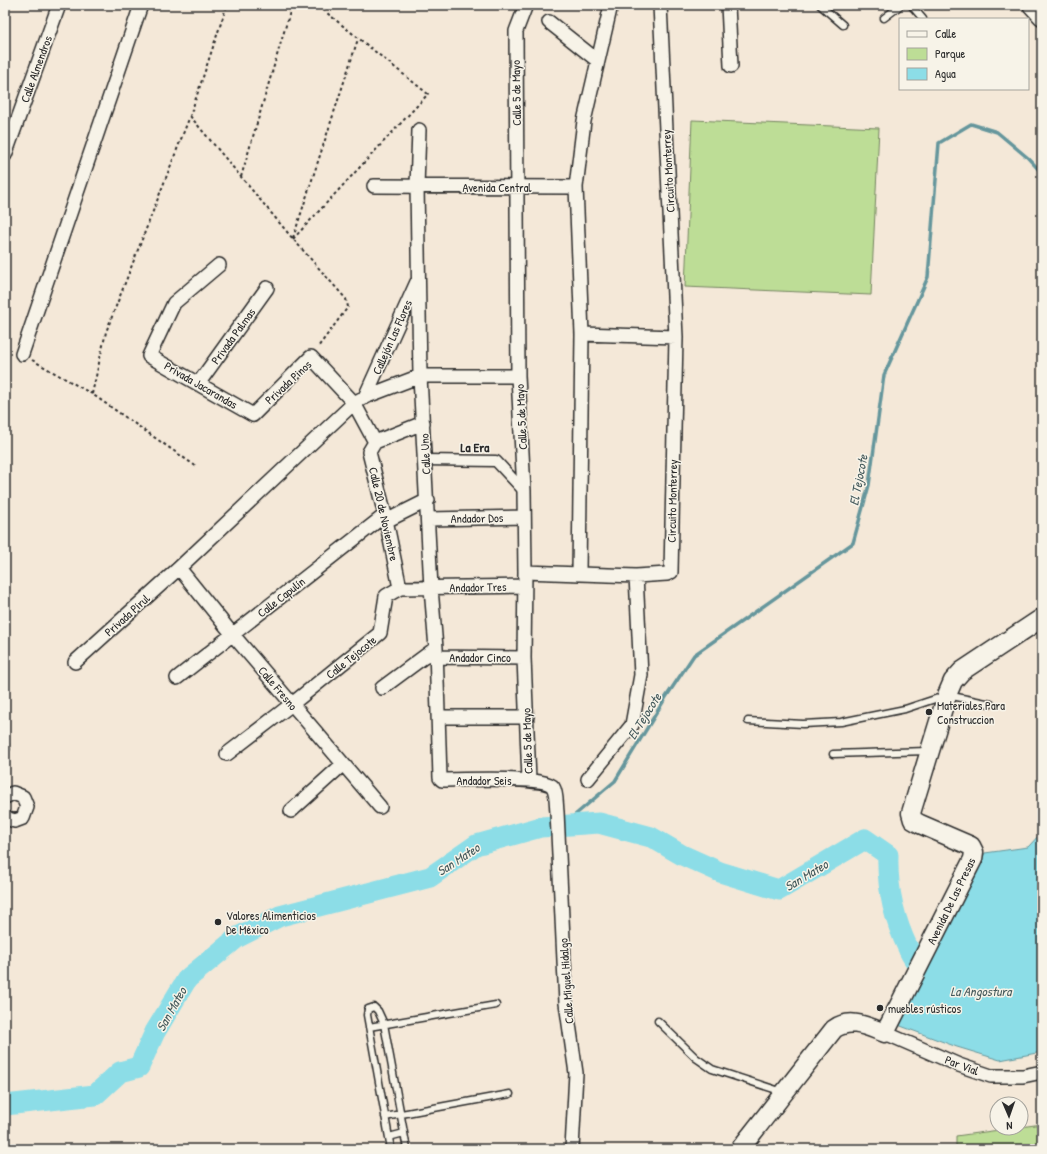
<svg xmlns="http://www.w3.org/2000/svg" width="1047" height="1154" font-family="'Patrick Hand',sans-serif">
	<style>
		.green { fill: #bddd96; stroke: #748460 }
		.water { fill: #8cdde7; stroke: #65969c }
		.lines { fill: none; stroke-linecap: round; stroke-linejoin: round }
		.stream { stroke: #65969c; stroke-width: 3.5 }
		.river { stroke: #8cdde7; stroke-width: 21 }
		.service-casing { stroke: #2b2b2b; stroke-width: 9 }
		.pedestrian-casing { stroke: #2b2b2b; stroke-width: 13 }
		.minor-casing { stroke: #2b2b2b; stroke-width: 16 }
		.tertiary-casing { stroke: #2b2b2b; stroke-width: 19 }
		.secondary-casing { stroke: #2b2b2b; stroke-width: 21 }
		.path { stroke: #2b2b2b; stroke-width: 2; stroke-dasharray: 3 3; stroke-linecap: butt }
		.service { stroke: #f7f3e8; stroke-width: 6 }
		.pedestrian { stroke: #f7f3e8; stroke-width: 10 }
		.minor { stroke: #f7f3e8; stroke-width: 13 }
		.tertiary { stroke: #f7f3e8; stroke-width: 16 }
		.secondary { stroke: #f7f3e8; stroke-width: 18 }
		.poi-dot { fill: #2b2b2b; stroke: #f7f3e8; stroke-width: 1.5 }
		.labels { text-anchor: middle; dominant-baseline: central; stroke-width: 3; stroke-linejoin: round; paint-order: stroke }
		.street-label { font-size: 12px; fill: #2b2b2b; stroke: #f7f3e8 }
		.poi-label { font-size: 12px; fill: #2b2b2b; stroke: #f7f3e8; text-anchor: start }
		.neighbourhood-label { font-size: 13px; font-weight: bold; fill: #2b2b2b; stroke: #f7f3e8 }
		.water-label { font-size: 13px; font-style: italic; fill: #43585a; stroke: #f7f3e8 }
	</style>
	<rect width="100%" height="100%" fill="#f4e8d8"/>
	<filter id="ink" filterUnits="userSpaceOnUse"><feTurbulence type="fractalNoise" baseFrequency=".025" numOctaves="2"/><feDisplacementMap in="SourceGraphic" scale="8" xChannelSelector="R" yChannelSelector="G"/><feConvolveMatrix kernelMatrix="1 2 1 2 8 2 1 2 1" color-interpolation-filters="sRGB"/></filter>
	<g filter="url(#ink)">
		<path class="green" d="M692 120 879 128 871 295 685 287Z
			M1042 1124V1149H956V1136Z"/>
		<path class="water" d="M1042 832V1052L1000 1060 957 1047 898 1025 915 987 985 853 1028 847Z"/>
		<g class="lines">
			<path class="stream" d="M562 826 615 781 666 697 694 655 853 543 869 485 884 375 928 277 939 143 971 124 997 132 1028 158 1042 173"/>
			<path class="river" d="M5 1105 95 1095 120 1072 139 1067 155 1032 187 979 238 937 280 916 430 877 476 845 541 827 599 823 651 837 682 855 720 872 779 890 865 839 888 855C887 886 894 919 908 948 911 957 918 964 923 972"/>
			<g class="service-casing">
				<path id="service" d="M820 5 843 25
					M911 5 923 19
					M884 18 901 5
					M748 721 803 724 841 722 905 709 947 695 991 704
					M833 754 927 751
					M658 1021 696 1058 712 1069 783 1092
					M369 1027 496 1005
					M385 1117 510 1094
					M389 1137 404 1133
					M391 1149 367 1015 368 1009 374 1007 378 1011 384 1024 407 1149"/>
			</g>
			<g class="pedestrian-casing">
				<path id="pedestrian" d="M425 460 496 461 524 491"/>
			</g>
			<g class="minor-casing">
				<path id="minor" d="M526 5 516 31 518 376 524 491 525 572 524 658 529 780
					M728 5 731 66
					M549 22 598 61
					M419 130 417 186 420 376 431 588 436 648 440 778 442 780C459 780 546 776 553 787 557 793 556 805 557 812L566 1003 576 1073 572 1149
					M5 155 59 5
					M374 186 576 187
					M219 265 174 303 149 356 253 415 311 357 354 403 375 442
					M582 334 676 337
					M22 354 141 5
					M198 384 267 288
					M365 397 417 282
					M375 442 369 452 370 456 385 515 400 588
					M375 442 423 423
					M429 519 524 517
					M386 521 428 500
					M179 568 233 635 380 807
					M525 572 636 576 667 574 671 572 676 337 660 5
					M579 573 582 334 576 187 584 121 611 5
					M436 657 524 658
					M75 662 179 568 354 403 365 397 420 376H518
					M177 678 385 515
					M382 688 436 648
					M439 717H527
					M227 754 292 704 380 633 386 596 400 588 524 586
					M588 779 632 725 641 675 636 576
					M5 797 13 793 23 797 27 807 23 818 15 821 5 818
					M291 811 342 765
					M885 1033 959 1065 991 1076H1023L1042 1072"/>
			</g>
			<g class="tertiary-casing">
				<path id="tertiary" d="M1031 5 1042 17"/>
			</g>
			<g class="secondary-casing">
				<path id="secondary" d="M740 1149 834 1029C851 1017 868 1027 885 1033L973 859 974 852 971 846 920 824 913 820 911 813 947 695 953 681 962 671 1042 618"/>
			</g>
			<path class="path" d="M190 116 293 239 346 299 348 307 318 347
				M241 177 292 5
				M293 238 358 39
				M293 239 428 94 317 5
				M32 360 92 394 197 467
				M92 394 106 332 190 116 227 5
				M5 737 10 748 5 771"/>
			<use href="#service" class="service"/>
			<use href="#pedestrian" class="pedestrian"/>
			<use href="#minor" class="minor"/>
			<use href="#tertiary" class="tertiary"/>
			<use href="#secondary" class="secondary"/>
		</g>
	</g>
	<g class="poi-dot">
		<circle cx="929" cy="712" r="4"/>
		<circle cx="218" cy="922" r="4"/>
		<circle cx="880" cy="1008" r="4"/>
	</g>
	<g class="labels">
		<g class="street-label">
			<text transform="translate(36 69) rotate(-70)">Calle Almendros</text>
			<text transform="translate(516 93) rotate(-91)">Calle 5 de Mayo</text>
			<text transform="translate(668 171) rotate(-93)">Circuito Monterrey</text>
			<text x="497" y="187">Avenida Central</text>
			<text transform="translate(233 336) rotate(-54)">Privada Palmas</text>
			<text transform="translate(392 337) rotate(-66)">Callejón Las Flores</text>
			<text transform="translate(288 382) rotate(-43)">Privada Pinos</text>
			<text transform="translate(201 385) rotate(30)">Privada Jacarandas</text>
			<text transform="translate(521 417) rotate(-93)">Calle 5 de Mayo</text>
			<text transform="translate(425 454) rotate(-93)">Calle Uno</text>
			<text transform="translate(672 501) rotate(-89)">Circuito Monterrey</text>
			<text transform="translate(384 514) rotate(77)">Calle 20 de Noviembre</text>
			<text transform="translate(477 518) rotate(-1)">Andador Dos</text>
			<text transform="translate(478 587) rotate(-1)">Andador Tres</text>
			<text transform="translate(281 597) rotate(-38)">Calle Capulín</text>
			<text transform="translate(127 615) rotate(-42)">Privada Pirul</text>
			<text transform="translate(351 657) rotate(-39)">Calle Tejocote</text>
			<text x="480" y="657">Andador Cinco</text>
			<text transform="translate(278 688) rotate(50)">Calle Fresno</text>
			<text transform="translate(527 741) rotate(-92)">Calle 5 de Mayo</text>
			<text x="484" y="780">Andador Seis</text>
			<text transform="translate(951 901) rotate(-64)">Avenida De Las Presas</text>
			<text transform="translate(566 981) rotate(-94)">Calle Miguel Hidalgo</text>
			<text transform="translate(962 1065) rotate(21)">Par Vial</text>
		</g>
		<g class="poi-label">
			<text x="937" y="705">Materiales Para<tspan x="937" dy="14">Construccion</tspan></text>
			<text x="226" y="915">Valores Alimenticios<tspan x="226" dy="14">De México</tspan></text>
			<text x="888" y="1008">muebles rústicos</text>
		</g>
		<g class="neighbourhood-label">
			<text x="475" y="447">La Era</text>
		</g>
		<g class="water-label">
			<text transform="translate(858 480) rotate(-79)">El Tejocote</text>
			<text transform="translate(644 716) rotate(-58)">El Tejocote</text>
			<text transform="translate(458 859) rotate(-33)">San Mateo</text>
			<text transform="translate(806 875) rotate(-31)">San Mateo</text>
			<text x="981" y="991">La Angostura</text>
			<text transform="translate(171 1009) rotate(-61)">San Mateo</text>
		</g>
	</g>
	<rect width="1047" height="1154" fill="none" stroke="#f7f3e8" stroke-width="20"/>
	<rect x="10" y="10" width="1027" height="1134" fill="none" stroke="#2b2b2b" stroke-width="1.5" filter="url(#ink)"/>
	<rect x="899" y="18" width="130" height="72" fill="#f7f3e8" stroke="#a5a39c"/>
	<rect x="907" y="31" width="20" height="6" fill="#f7f3e8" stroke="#a5a39c"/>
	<text x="935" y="38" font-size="12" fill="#2b2b2b">Calle</text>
	<rect x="907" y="48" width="20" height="12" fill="#bddd96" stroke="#a5a39c"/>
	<text x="935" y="58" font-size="12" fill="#2b2b2b">Parque</text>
	<rect x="907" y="68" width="20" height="12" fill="#8cdde7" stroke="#a5a39c"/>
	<text x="935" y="78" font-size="12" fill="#2b2b2b">Agua</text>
	<g transform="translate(1009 1116) rotate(178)"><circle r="19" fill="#f7f3e8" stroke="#a5a39c"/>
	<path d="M0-3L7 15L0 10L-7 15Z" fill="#2b2b2b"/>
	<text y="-6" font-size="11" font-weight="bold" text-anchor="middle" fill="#2b2b2b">N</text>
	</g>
</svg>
